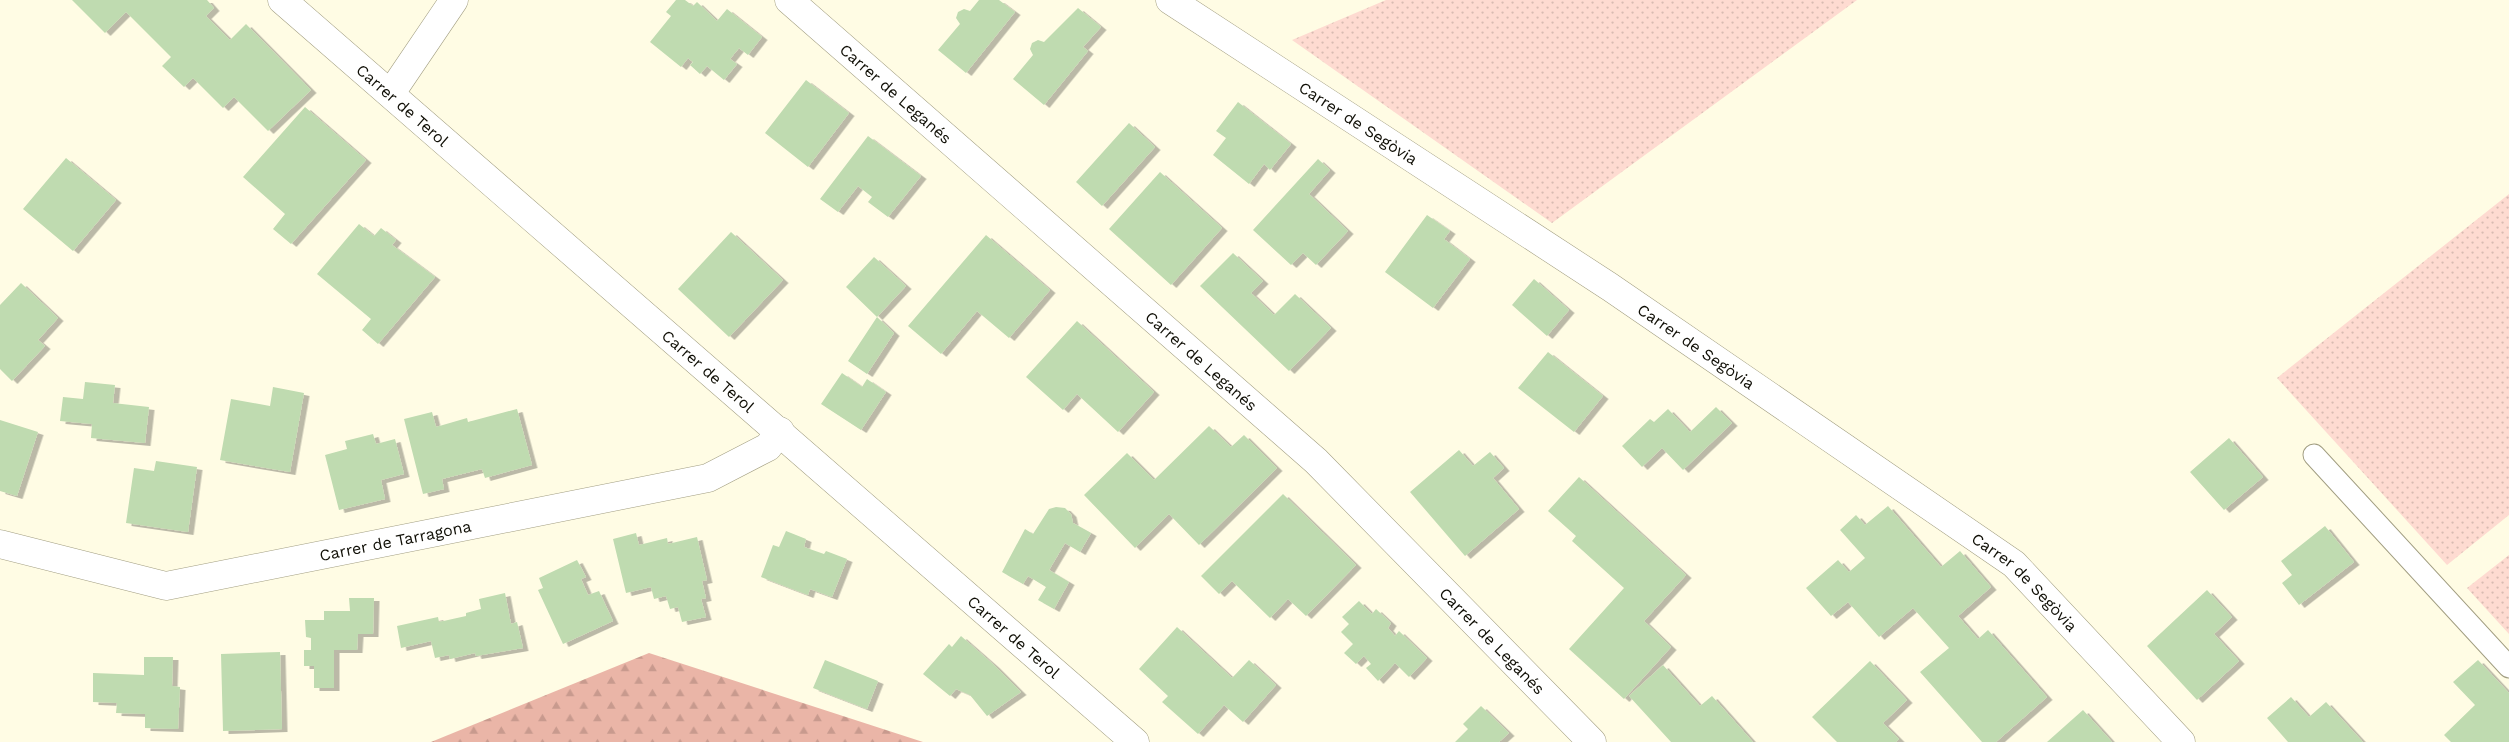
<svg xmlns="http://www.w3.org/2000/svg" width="2509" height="742" font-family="'Work Sans',sans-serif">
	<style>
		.grass { fill: url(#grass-dots) }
		.forest { fill: url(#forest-firs) }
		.building { fill: #bfdbb0; filter: url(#shadow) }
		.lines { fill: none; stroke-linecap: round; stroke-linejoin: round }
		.lane-casing { stroke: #a29e82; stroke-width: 23 }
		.street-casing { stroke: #a29e82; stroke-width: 29 }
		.lane { stroke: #fff; stroke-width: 21 }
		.street { stroke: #fff; stroke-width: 28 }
		.labels { text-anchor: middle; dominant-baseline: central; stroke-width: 5; stroke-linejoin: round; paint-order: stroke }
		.street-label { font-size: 16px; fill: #0f0e05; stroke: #fff }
	</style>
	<defs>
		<pattern id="grass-dots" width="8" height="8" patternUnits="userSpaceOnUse" patternTransform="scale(1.25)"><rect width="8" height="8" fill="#fedbd1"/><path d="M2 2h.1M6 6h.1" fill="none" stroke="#d8bbb2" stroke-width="1.8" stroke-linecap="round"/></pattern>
		<pattern id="forest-firs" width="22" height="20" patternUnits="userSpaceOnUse" patternTransform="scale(1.25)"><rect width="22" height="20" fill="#eab5a7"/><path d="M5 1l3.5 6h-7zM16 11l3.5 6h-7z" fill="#c89a8e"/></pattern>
		<filter id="shadow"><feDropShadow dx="5.5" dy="3" stdDeviation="0" flood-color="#0004"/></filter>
	</defs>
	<rect width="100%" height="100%" fill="#fffce4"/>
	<path class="grass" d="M1386 0H1857L1552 223 1292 40Z
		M2509 194V515L2447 565 2277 378Z
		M2509 555V634L2467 588Z"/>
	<path class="forest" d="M649 653 923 742H431Z"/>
	<path class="building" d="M72 0H207L214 8 206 16 230 40 246 24 311 90 268 131 234 97 223 108 193 78 184 87 162 66 171 57 126 12 105 33Z
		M676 0H685L693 6 697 2 717 21 727 9 762 37 748 55 739 48 730 59 737 64 724 80 707 66 700 74 690 65 693 62 688 58 681 67 650 42 671 16 666 12Z
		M979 0H999L1015 12 966 73 938 50 960 24 956 18 958 12 964 9 970 11Z
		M1078 8 1101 27 1083 47 1088 51 1044 105 1013 79 1033 55 1030 49 1032 43 1038 40 1044 42Z
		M806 80 849 113 808 167 765 133Z
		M1238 102 1291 144 1270 170 1264 164 1249 184 1213 155 1226 138 1216 131Z
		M305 107 366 160 291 244 273 229 285 214 243 177Z
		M1129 123 1155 147 1102 206 1076 182Z
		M868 136 921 176 888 217 868 202 872 197 858 186 838 212 820 199Z
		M66 158 116 200 73 251 23 209Z
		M1318 159 1330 170 1309 194 1348 231 1316 265 1303 253 1291 265 1253 230Z
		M1160 172 1222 228 1171 285 1109 229Z
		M1427 215 1450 231 1444 239 1470 259 1433 308 1385 272Z
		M359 224 374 236 381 228 396 240 392 245 435 277 378 344 362 330 371 319 317 274Z
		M731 232 783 280 729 337 678 289Z
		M986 235 1050 290 1009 338 977 311 941 354 908 326Z
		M1233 253 1263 281 1251 293 1274 315 1295 294 1331 328 1289 371 1200 286Z
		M874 257 906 286 877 317 846 287Z
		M1534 279 1569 310 1547 336 1512 305Z
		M21 283 58 318 38 340 45 346 12 381 0 369V305Z
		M877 317 894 333 867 374 848 361Z
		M1077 321 1154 392 1118 432 1077 394 1063 410 1026 377Z
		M1548 352 1603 396 1574 432 1518 388Z
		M842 373 862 387 867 379 886 392 861 430 821 404Z
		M85 382 115 385 113 403 149 407 145 443 91 438 92 424 60 421 63 397 83 399Z
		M273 387 304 393 290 472 220 460 231 399 270 406Z
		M1716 407 1732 423 1683 470 1662 448 1642 467 1622 446 1650 419 1654 422 1668 409 1690 432Z
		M517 409 532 465 485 478 482 469 442 479 444 489 423 494 404 419 432 412 436 427 467 418 468 422Z
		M0 420 38 432 17 496 0 491Z
		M1209 426 1231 447 1244 435 1277 468 1199 545 1169 514 1135 548 1084 495 1127 453 1154 480Z
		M373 434 376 444 395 439 404 474 381 480 385 499 339 510 325 455 347 449 345 441Z
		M2229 438 2263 477 2224 510 2190 472Z
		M1459 450 1473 466 1490 452 1504 468 1493 478 1519 509 1465 556 1410 492Z
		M156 461 197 467 188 532 126 523 134 468 154 471Z
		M1579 477 1686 575 1644 621 1671 647 1624 699 1569 649 1624 588 1572 541 1576 536 1548 511Z
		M1283 494 1356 565 1306 616 1288 599 1270 618 1232 581 1219 594 1201 576Z
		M1888 506 1941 567 1960 551 1991 587 1958 616 1978 639 1988 630 2047 697 1996 742H1982L1920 672 1949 648 1913 608 1879 637 1848 602 1831 616 1806 588 1838 560 1849 572 1865 558 1840 530 1856 515 1865 525Z
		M1056 507 1065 508 1071 514 1073 523 1091 533 1080 552 1065 543 1049 570 1069 582 1054 609 1038 600 1046 587 1028 576 1023 584 1002 572 1025 529 1033 534 1049 509Z
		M2325 526 2354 562 2299 605 2282 583 2292 575 2281 561Z
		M786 531 806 539 804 547 824 554 826 551 847 559 832 597 810 589 808 595 761 577 773 545 779 547Z
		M636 533 639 545 667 538 668 544 697 537 707 580 702 581 706 598 701 599 706 617 682 622 678 607 670 609 666 596 654 599 651 587 626 593 613 539Z
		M577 560 586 577 581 579 588 595 599 591 613 621 563 644 538 590 543 588 539 578Z
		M2207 590 2232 617 2214 634 2239 661 2197 700 2147 646Z
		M505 593 511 624 517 622 523 648 476 656 475 653 450 659 449 655 435 658 431 641 401 648 397 626 438 617 439 622 466 616V613L481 609 479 599Z
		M349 598H374L373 634H358L357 650H334V688H314V666H304V650H311V638L306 637 305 620H324V611H350Z
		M1359 601 1372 614 1376 609 1391 623 1388 628 1395 636 1399 631 1427 658 1409 677 1395 663 1378 681 1366 668 1371 664 1364 656 1356 664 1344 653 1353 644 1341 632 1349 624 1342 617Z
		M1177 627 1232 678 1249 660 1276 685 1243 722 1224 705 1198 734 1162 702 1168 696 1139 669Z
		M961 636 994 665 1021 692 987 716 970 695 956 689 950 696 923 674 949 644 952 647Z
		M280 652 282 729 223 731 221 654Z
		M144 657H173L172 686 180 687 178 729 145 728V714L116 713 117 703 93 702V673L144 675Z
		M825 660 878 681 867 709 813 688Z
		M2478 660 2509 693V742H2451L2444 735 2475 705 2453 682Z
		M1870 661 1907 700 1883 723 1899 739 1896 742H1837L1812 717Z
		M1663 665 1700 706 1712 696 1753 742H1671L1629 696Z
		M2291 697 2309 717 2326 702 2363 742H2288L2267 718Z
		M1481 706 1509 733 1499 742H1455L1468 729 1463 724Z
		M2083 710 2112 742H2047Z"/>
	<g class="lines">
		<g class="lane-casing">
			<path id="lane" d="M2314 455 2509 667"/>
		</g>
		<g class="street-casing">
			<g id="street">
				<path id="s1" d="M282 0 1135 742"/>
				<path id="s2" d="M789 0 1316 461 1592 742"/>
				<path id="s3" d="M1170 0 1610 287 2014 564 2181 742"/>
				<path d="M391 93 454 0"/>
				<path id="s4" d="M0 544 166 586 708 478 768 447 780 431"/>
			</g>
		</g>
		<use href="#lane" class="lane"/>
		<use href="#street" class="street"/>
	</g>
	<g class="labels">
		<g class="street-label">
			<text stroke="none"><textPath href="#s2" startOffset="142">Carrer de Leganés</textPath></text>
			<text stroke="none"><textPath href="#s1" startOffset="160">Carrer de Terol</textPath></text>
			<text stroke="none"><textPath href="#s3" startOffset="225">Carrer de Segòvia</textPath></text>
			<text stroke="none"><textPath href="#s3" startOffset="630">Carrer de Segòvia</textPath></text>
			<text stroke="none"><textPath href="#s2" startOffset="548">Carrer de Leganés</textPath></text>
			<text stroke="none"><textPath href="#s1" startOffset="565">Carrer de Terol</textPath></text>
			<text stroke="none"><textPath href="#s4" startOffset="405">Carrer de Tarragona</textPath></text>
			<text stroke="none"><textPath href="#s3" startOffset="1035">Carrer de Segòvia</textPath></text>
			<text stroke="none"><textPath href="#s1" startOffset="970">Carrer de Terol</textPath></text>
			<text stroke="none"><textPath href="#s2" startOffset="952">Carrer de Leganés</textPath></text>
		</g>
	</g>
</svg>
